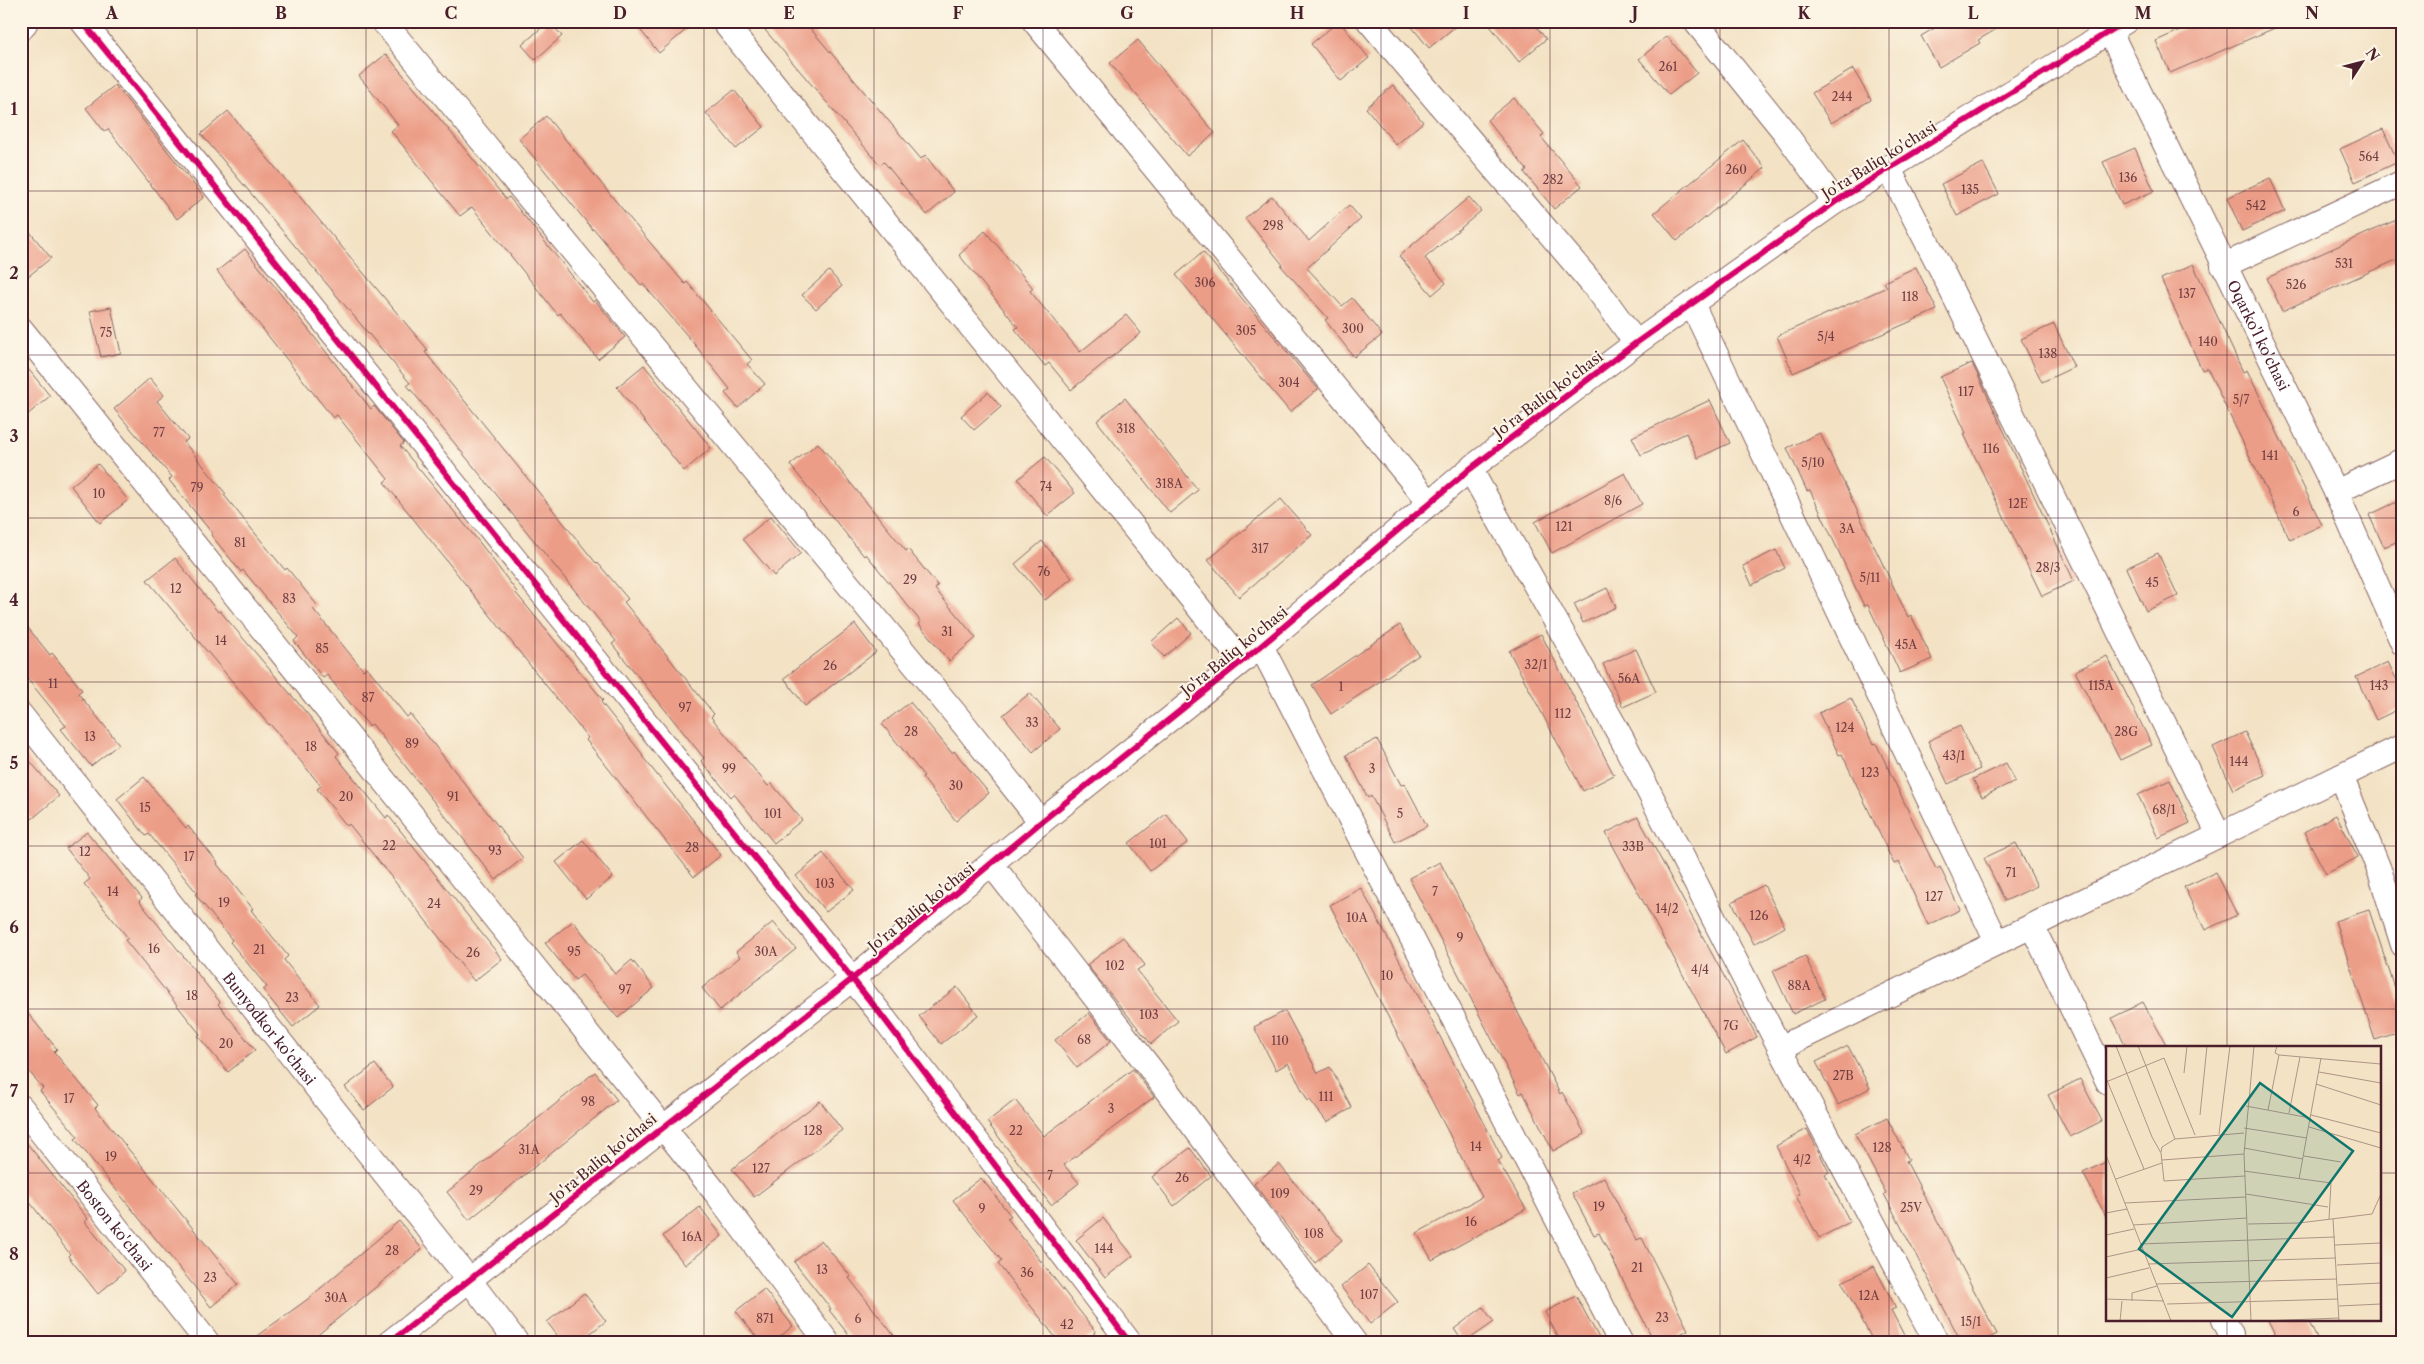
<svg xmlns="http://www.w3.org/2000/svg" width="2424" height="1364" font-family="'Libre Caslon Text',serif">
	<style>
		.building { fill: #ec9d87 }
		.lines { fill: none; stroke-linecap: round; stroke-linejoin: round }
		.minor-casing { stroke: #856361; stroke-width: 26 }
		.tertiary-casing { stroke: #856361; stroke-width: 30 }
		.minor { stroke: #fff; stroke-width: 24 }
		.tertiary { stroke: #fff; stroke-width: 28 }
		.cycleway-casing { stroke: #fcf5e5; stroke-width: 9 }
		.cycleway { stroke: #d6006c; stroke-width: 6 }
		.grid { fill: none; stroke: #4a1f2b; stroke-width: 1; stroke-opacity: 0.55 }
		.labels { text-anchor: middle; dominant-baseline: central; stroke-width: 4; stroke-linejoin: round; paint-order: stroke }
		.number-label { font-size: 12px; fill: #723e42 }
		.street-label { font-size: 15px; fill: #4a1f2b; stroke: #fcf5e5 }
		.inset-road { fill: none; stroke: #af9487; stroke-width: 1 }
		.view { fill: #0f766e; fill-opacity: 0.15; stroke: #0f766e; stroke-width: 2.5 }
		.inset-edge { fill: none; stroke: #4a1f2b; stroke-width: 2.5 }
		.neatline { fill: none; stroke: #4a1f2b; stroke-width: 2 }
		.grid-label { font-size: 16px; text-anchor: middle; font-weight: bold; fill: #4a1f2b }
	</style>
	<rect width="100%" height="100%" fill="#fcf5e5"/>
	<filter id="ink" filterUnits="userSpaceOnUse"><feTurbulence type="fractalNoise" baseFrequency=".02" numOctaves="2"/><feDisplacementMap in="SourceGraphic" scale="10" xChannelSelector="R" yChannelSelector="G"/><feConvolveMatrix kernelMatrix="1 2 1 2 8 2 1 2 1" color-interpolation-filters="sRGB"/></filter>
	<filter id="wash" filterUnits="userSpaceOnUse"><feTurbulence type="fractalNoise" baseFrequency=".0096" numOctaves="4" result="noise"/><feDisplacementMap in="SourceGraphic" scale="20" xChannelSelector="R" yChannelSelector="G"/><feGaussianBlur stdDeviation="1.12" result="paint"/><feColorMatrix in="noise" values="0 0 0 0 0 0 0 0 0 0 0 0 0 0 0 0 0 1.4 0 .05"/><feComposite in="paint" operator="in"/></filter>
	<g filter="url(#wash)">
		<rect width="100%" height="100%" fill="#f3e2c4"/>
		<g id="blocks">
			<path class="building" d="M549 21 562 36 535 60 522 45Z
				M633 21H696L659 53Z
				M776 21H804L921 159 925 155 954 192 927 215 884 162 880 165 765 30Z
				M1339 21 1369 58 1341 81 1311 44Z
				M1407 21H1462L1429 48Z
				M1486 21H1532L1546 39 1519 62Z
				M1947 21H2010L1978 40 1980 43 1939 67 1921 36Z
				M2201 21H2291L2170 73 2156 41Z
				M1667 36 1697 73 1669 95 1639 59Z
				M1138 40 1215 133 1187 156 1110 63Z
				M386 54 506 199 509 197 593 302 595 300 625 337 598 359 560 313 558 315 472 207 460 216 391 131 398 125 359 76Z
				M1853 69 1871 100 1831 123 1812 93Z
				M115 85 204 197 177 219 108 129 104 131 86 108Z
				M1393 85 1423 122 1396 145 1366 108Z
				M734 90 764 127 736 149 706 113Z
				M1514 98 1544 134 1541 137 1582 186 1554 209 1524 172 1527 170 1487 120Z
				M228 111 428 350 425 352 596 563 597 562 628 599 624 602 714 714 711 717 768 786 771 783 802 820 774 843 734 794 731 797 701 761 704 758 612 644 616 641 407 385 410 383 201 134Z
				M546 116 637 227 685 284 687 282 752 360 747 364 765 384 738 408 725 393 730 389 691 340 643 284 641 285 594 229 593 230 519 139Z
				M2383 129 2398 162 2355 182 2340 149Z
				M1743 140 1765 168 1677 241 1654 213Z
				M2135 148 2154 191 2122 205 2103 162Z
				M1983 163 1999 194 1957 216 1941 184Z
				M2270 178 2285 211 2242 231 2227 198Z
				M1272 196 1309 241 1349 205 1361 219 1307 268 1342 306 1352 298 1382 335 1354 357 1325 320 1328 318 1281 266 1283 265 1245 218Z
				M1469 197 1481 211 1425 258 1446 283 1432 295 1399 256Z
				M2403 217V257L2282 311 2267 278Z
				M21 221 51 258 21 282Z
				M985 231 1033 288 1030 291 1080 352 1126 315 1141 333 1071 390 1049 363 1045 366 1015 329 1018 327 959 255Z
				M245 249 371 409 374 406 404 443 400 446 480 543 517 592 516 593 603 700 601 702 643 755 642 756 721 855 694 877 586 740 588 738 384 482 388 479 337 415 333 418 217 271Z
				M1203 252 1318 389 1290 412 1176 275Z
				M2193 264 2243 372 2247 370 2322 525 2290 540 2207 368 2202 370 2161 279Z
				M1916 267 1937 310 1793 373 1777 336 1887 287 1884 282Z
				M829 271 842 286 816 309 802 295Z
				M111 307 121 353 101 357 90 311Z
				M2054 324 2074 367 2042 382 2021 339Z
				M21 360 50 396 21 420Z
				M1972 363 2074 581 2042 596 1964 434 1966 433 1940 377Z
				M644 365 711 448 684 471 617 387Z
				M150 378 164 395 157 401 188 439 184 442 226 494 224 495 285 570 287 568 317 605 313 609 363 670 367 667 407 717 410 714 523 858 496 880 372 724 369 726 327 675 323 678 294 641 298 637 243 570 241 572 211 535 212 533 169 480 172 477 114 409Z
				M988 392 1001 407 974 430 961 416Z
				M1125 398 1198 490 1170 513 1097 421Z
				M1710 400 1730 443 1698 458 1686 433 1641 455 1632 437Z
				M1820 433 1908 617 1911 615 1932 659 1900 673 1868 605 1864 606 1810 490 1807 491 1787 448Z
				M818 443 906 551 908 549 938 586 935 589 976 638 949 661 919 624 921 622 866 554 864 556 790 465Z
				M1045 457 1075 493 1047 516 1018 479Z
				M98 464 128 500 100 523 71 486Z
				M1625 473 1642 504 1552 553 1535 522Z
				M1281 499 1312 535 1239 597 1208 560Z
				M2403 499V539L2384 547 2369 515Z
				M771 516 801 553 774 576 743 539Z
				M1042 541 1072 578 1045 600 1015 564Z
				M1776 550 1785 568 1752 585 1743 566Z
				M2158 553 2178 596 2146 611 2126 568Z
				M175 558 218 612 220 611 310 717 339 753 336 756 386 818 388 815 502 959 474 981 349 824 347 826 317 789 321 786 270 724 269 725 147 580Z
				M1607 588 1616 607 1583 623 1574 604Z
				M1178 618 1191 633 1164 657 1151 642Z
				M21 619 50 655 52 653 82 690 78 693 119 744 91 766 61 729 66 726 21 671Z
				M855 624 876 652 805 706 784 678Z
				M1400 625 1419 655 1331 714 1312 685Z
				M1541 634 1614 775 1583 791 1509 651Z
				M1636 649 1656 692 1623 707 1603 664Z
				M2107 656 2152 745 2120 760 2075 671Z
				M2388 662 2403 693V707L2376 720 2356 677Z
				M1030 693 1060 729 1033 752 1003 715Z
				M1851 698 1873 744 1876 743 1936 869 1940 867 1960 910 1928 925 1899 862 1894 864 1842 754 1839 755 1819 713Z
				M910 702 952 753 954 751 989 793 956 821 922 777 924 776 882 724Z
				M1960 726 1980 769 1948 784 1928 741Z
				M2245 732 2265 775 2233 790 2213 747Z
				M1377 739 1401 785 1405 784 1427 826 1395 842 1371 796 1368 798 1346 755Z
				M21 750 59 796 32 819 21 806Z
				M2006 763 2015 781 1982 797 1973 779Z
				M144 777 186 828 188 826 218 863 217 864 253 909 251 910 288 956 284 960 320 1005 293 1027 263 990 267 987 230 942 232 940 195 894 197 893 149 834 146 836 117 799Z
				M2170 780 2190 823 2158 838 2138 795Z
				M1166 814 1188 842 1150 871 1129 843Z
				M2336 815 2358 857 2326 874 2304 832Z
				M1638 817 1757 1037 1726 1054 1606 833Z
				M87 832 142 898 139 901 220 1002 218 1004 255 1050 228 1072 198 1036 200 1034 125 940 128 938 84 884 90 879 66 848Z
				M583 840 613 877 586 899 556 862Z
				M2016 843 2037 886 2005 901 1984 858Z
				M823 853 854 890 826 912 796 876Z
				M1440 862 1560 1094 1562 1092 1585 1134 1553 1151 1523 1092 1520 1094 1409 878Z
				M2216 872 2237 915 2205 930 2184 887Z
				M1764 885 1785 927 1754 944 1732 902Z
				M1361 888 1445 1046 1502 1158 1498 1161 1526 1209 1432 1260 1417 1233 1482 1197 1330 905Z
				M2369 910 2403 1012V1031L2375 1040 2335 921Z
				M573 921 615 974 632 960 654 988 618 1018 582 975 575 980 545 943Z
				M773 922 796 949 720 1010 702 988 740 957 736 952Z
				M1123 937 1145 965 1137 970 1178 1021 1151 1044 1087 965Z
				M1805 956 1825 999 1793 1014 1773 971Z
				M957 987 978 1015 941 1044 919 1016Z
				M2143 1002 2168 1048H2127L2112 1018Z
				M21 1005 57 1049 54 1052 98 1105 95 1108 238 1284 211 1307 75 1139 78 1137 40 1091 43 1088 21 1062Z
				M1285 1011 1318 1073 1330 1067 1352 1108 1327 1122 1310 1100 1308 1101 1288 1063 1276 1070 1254 1027Z
				M1089 1013 1111 1041 1077 1068 1055 1040Z
				M1848 1046 1870 1088 1838 1105 1816 1062Z
				M375 1064 393 1087 364 1110 345 1087Z
				M1133 1069 1154 1097 1064 1165 1079 1183 1051 1205 987 1122 1015 1100 1044 1136Z
				M595 1072 617 1100 469 1220 447 1192Z
				M2080 1079 2102 1121 2070 1137 2048 1095Z
				M820 1101 842 1130 754 1197 732 1169Z
				M1887 1118 1909 1160 1906 1161 1997 1334 1980 1343H1962L1884 1194 1886 1193 1855 1134Z
				M1807 1129 1829 1172 1825 1174 1850 1222 1819 1238 1796 1196 1800 1194 1776 1146Z
				M21 1136 88 1219 85 1222 125 1271 98 1294 68 1256 70 1254 21 1191Z
				M1190 1148 1211 1176 1174 1206 1152 1177Z
				M2108 1161V1220L2083 1173Z
				M1279 1164 1342 1240 1315 1263 1254 1184Z
				M1604 1177 1636 1240 1642 1238 1688 1330 1663 1343H1655L1599 1233 1594 1235 1572 1193Z
				M981 1178 1011 1216 1007 1218 1096 1332 1082 1343H1060L998 1264 1002 1261 953 1200Z
				M700 1207 722 1236 685 1265 663 1236Z
				M1103 1218 1133 1256 1105 1278 1076 1240Z
				M399 1221 422 1249 308 1343H247L308 1299Z
				M821 1240 851 1277 849 1278 900 1343H855L829 1310 831 1309 794 1262Z
				M1368 1265 1398 1302 1370 1324 1341 1287Z
				M1874 1266 1896 1308 1891 1310 1908 1343H1874L1842 1282Z
				M764 1289 793 1326 772 1343H761L736 1311Z
				M584 1293 606 1321 578 1343H563L547 1322Z
				M1576 1296 1599 1338 1589 1343H1561L1545 1312Z
				M1483 1307 1494 1322 1464 1343 1454 1329Z
				M2268 1320H2308L2319 1343H2279Z"/>
		</g>
	</g>
	<g filter="url(#ink)">
		<use href="#blocks" fill-opacity="0" stroke="#856361" stroke-width="1"/>
		<g class="lines">
			<g class="minor-casing">
				<g id="minor">
					<path d="M82 21 879 1012 1130 1343"/>
					<path d="M383 21 966 727 1041 822"/>
					<path d="M723 21 1242 661"/>
					<path d="M1034 21 1430 503"/>
					<path d="M1369 21 1600 293 1636 343"/>
					<path d="M1695 21 1783 130 1835 202"/>
					<path id="s1" d="M2109 30 2336 492 2403 644"/>
					<path d="M1888 167 1940 267 2219 835"/>
					<path d="M2223 266 2403 182"/>
					<path d="M1692 304 1997 942"/>
					<path d="M21 329 716 1193 828 1343"/>
					<path d="M1470 469 1622 739 1780 1048 1937 1343"/>
					<path d="M2336 492 2403 460"/>
					<path d="M1261 646 1621 1343"/>
					<path id="s2" d="M21 715 470 1281 517 1343"/>
					<path d="M2341 776 2380 872 2403 945"/>
					<path d="M992 865 1150 1068 1355 1343"/>
					<path d="M2032 926 2108 1082"/>
					<path d="M1780 1048 2403 746"/>
					<path id="s3" d="M21 1107 208 1343"/>
					<path d="M2224 1320 2231 1334"/>
					<path d="M389 1343 851 980 1041 822 1261 646 1470 469 1636 343 1835 202 2126 21"/>
				</g>
			</g>
			<g class="tertiary-casing">
				<path id="tertiary" d="M21 26 24 21"/>
			</g>
			<use href="#minor" class="minor"/>
			<use href="#tertiary" class="tertiary"/>
			<g class="cycleway-casing">
				<path id="cycleway" d="M82 21 879 1012 1130 1343
					M389 1343 851 980 1041 822 1261 646 1470 469 1636 343 1835 202 2126 21"/>
			</g>
			<use href="#cycleway" class="cycleway"/>
		</g>
	</g>
	<path class="grid" d="M197 21V1343M366 21V1343M535 21V1343M704 21V1343M874 21V1343M1043 21V1343M1212 21V1343M1381 21V1343M1550 21V1343M1720 21V1343M1889 21V1343M2058 21V1343M2227 21V1048M21 191H2403M21 355H2403M21 518H2403M21 682H2403M21 846H2403M21 1009H2403M21 1173H2108M2380 1173H2403M2227 1320V1343"/>
	<g class="labels">
		<g class="number-label">
			<text x="1668" y="66">261</text>
			<text x="1842" y="96">244</text>
			<text x="2369" y="156">564</text>
			<text x="1736" y="169">260</text>
			<text x="2128" y="177">136</text>
			<text x="1553" y="179">282</text>
			<text x="1970" y="189">135</text>
			<text x="2256" y="205">542</text>
			<text x="1273" y="225">298</text>
			<text x="2344" y="263">531</text>
			<text x="1205" y="282">306</text>
			<text x="2296" y="284">526</text>
			<text x="2187" y="293">137</text>
			<text x="1910" y="296">118</text>
			<text x="1353" y="328">300</text>
			<text x="1246" y="330">305</text>
			<text x="106" y="332">75</text>
			<text x="1826" y="336">5/4</text>
			<text x="2208" y="341">140</text>
			<text x="2048" y="353">138</text>
			<text x="1289" y="382">304</text>
			<text x="1966" y="391">117</text>
			<text x="2241" y="399">5/7</text>
			<text x="1126" y="428">318</text>
			<text x="159" y="432">77</text>
			<text x="1991" y="448">116</text>
			<text x="2270" y="455">141</text>
			<text x="1813" y="462">5/10</text>
			<text x="1169" y="483">318A</text>
			<text x="1046" y="486">74</text>
			<text x="197" y="487">79</text>
			<text x="99" y="493">10</text>
			<text x="1613" y="500">8/6</text>
			<text x="2018" y="503">12E</text>
			<text x="2296" y="511">6</text>
			<text x="1564" y="526">121</text>
			<text x="1847" y="528">3A</text>
			<text x="240" y="542">81</text>
			<text x="1260" y="548">317</text>
			<text x="2048" y="567">28/3</text>
			<text x="1044" y="571">76</text>
			<text x="1870" y="577">5/11</text>
			<text x="910" y="579">29</text>
			<text x="2152" y="582">45</text>
			<text x="176" y="588">12</text>
			<text x="289" y="598">83</text>
			<text x="947" y="631">31</text>
			<text x="221" y="640">14</text>
			<text x="1906" y="644">45A</text>
			<text x="322" y="648">85</text>
			<text x="1536" y="664">32/1</text>
			<text x="830" y="665">26</text>
			<text x="1629" y="678">56A</text>
			<text x="53" y="683">11</text>
			<text x="2101" y="685">115A</text>
			<text x="2379" y="685">143</text>
			<text x="1341" y="686">1</text>
			<text x="368" y="697">87</text>
			<text x="685" y="707">97</text>
			<text x="1563" y="713">112</text>
			<text x="1032" y="722">33</text>
			<text x="1845" y="727">124</text>
			<text x="911" y="731">28</text>
			<text x="2126" y="731">28G</text>
			<text x="90" y="736">13</text>
			<text x="412" y="743">89</text>
			<text x="311" y="746">18</text>
			<text x="1954" y="755">43/1</text>
			<text x="2239" y="761">144</text>
			<text x="729" y="768">99</text>
			<text x="1372" y="768">3</text>
			<text x="1870" y="772">123</text>
			<text x="956" y="785">30</text>
			<text x="346" y="796">20</text>
			<text x="453" y="796">91</text>
			<text x="145" y="807">15</text>
			<text x="2164" y="809">68/1</text>
			<text x="773" y="813">101</text>
			<text x="1400" y="813">5</text>
			<text x="1158" y="843">101</text>
			<text x="389" y="845">22</text>
			<text x="1633" y="846">33B</text>
			<text x="692" y="847">28</text>
			<text x="495" y="850">93</text>
			<text x="85" y="851">12</text>
			<text x="189" y="856">17</text>
			<text x="2011" y="872">71</text>
			<text x="825" y="883">103</text>
			<text x="113" y="891">14</text>
			<text x="1435" y="891">7</text>
			<text x="1934" y="896">127</text>
			<text x="224" y="902">19</text>
			<text x="434" y="903">24</text>
			<text x="1667" y="908">14/2</text>
			<text x="1759" y="915">126</text>
			<text x="1357" y="917">10A</text>
			<text x="1460" y="937">9</text>
			<text x="154" y="948">16</text>
			<text x="259" y="949">21</text>
			<text x="574" y="951">95</text>
			<text x="766" y="951">30A</text>
			<text x="473" y="952">26</text>
			<text x="1115" y="965">102</text>
			<text x="1700" y="969">4/4</text>
			<text x="1387" y="975">10</text>
			<text x="1799" y="985">88A</text>
			<text x="625" y="989">97</text>
			<text x="192" y="995">18</text>
			<text x="292" y="997">23</text>
			<text x="1149" y="1014">103</text>
			<text x="1731" y="1025">7G</text>
			<text x="1084" y="1039">68</text>
			<text x="1280" y="1040">110</text>
			<text x="226" y="1043">20</text>
			<text x="1843" y="1075">27B</text>
			<text x="1326" y="1096">111</text>
			<text x="69" y="1098">17</text>
			<text x="588" y="1101">98</text>
			<text x="1111" y="1108">3</text>
			<text x="813" y="1130">128</text>
			<text x="1016" y="1130">22</text>
			<text x="1476" y="1146">14</text>
			<text x="1882" y="1147">128</text>
			<text x="529" y="1149">31A</text>
			<text x="111" y="1156">19</text>
			<text x="1802" y="1159">4/2</text>
			<text x="761" y="1168">127</text>
			<text x="1050" y="1175">7</text>
			<text x="1182" y="1177">26</text>
			<text x="476" y="1190">29</text>
			<text x="1280" y="1193">109</text>
			<text x="1599" y="1206">19</text>
			<text x="1911" y="1207">25V</text>
			<text x="982" y="1208">9</text>
			<text x="1471" y="1221">16</text>
			<text x="1314" y="1233">108</text>
			<text x="692" y="1236">16A</text>
			<text x="1104" y="1248">144</text>
			<text x="392" y="1250">28</text>
			<text x="1637" y="1267">21</text>
			<text x="822" y="1269">13</text>
			<text x="1027" y="1272">36</text>
			<text x="210" y="1277">23</text>
			<text x="1369" y="1294">107</text>
			<text x="1869" y="1295">12A</text>
			<text x="336" y="1297">30A</text>
			<text x="1662" y="1317">23</text>
			<text x="765" y="1318">871</text>
			<text x="858" y="1318">6</text>
			<text x="1971" y="1321">15/1</text>
			<text x="1067" y="1324">42</text>
		</g>
		<g class="street-label">
			<text transform="translate(1879 160) rotate(-32)">Jo'ra Baliq ko'chasi</text>
			<text stroke="none"><textPath href="#s1" startOffset="340">Oqarko'l ko'chasi</textPath></text>
			<text transform="translate(1548 394) rotate(-37)">Jo'ra Baliq ko'chasi</text>
			<text transform="translate(1234 651) rotate(-39)">Jo'ra Baliq ko'chasi</text>
			<text transform="translate(921 907) rotate(-39)">Jo'ra Baliq ko'chasi</text>
			<text stroke="none"><textPath href="#s2" startOffset="400">Bunyodkor ko'chasi</textPath></text>
			<text transform="translate(603 1158) rotate(-39)">Jo'ra Baliq ko'chasi</text>
			<text stroke="none"><textPath href="#s3" startOffset="151">Boston ko'chasi</textPath></text>
		</g>
	</g>
	<g transform="translate(2106 1046)">
		<rect width="275" height="275" fill="#f3e2c4"/>
		<path class="inset-road" d="M10 0 46 91 55 107 58 135 139 130M32 0 69 93M173 9 275 18M213 26 275 37M78 27 81 0M0 32 38 123M0 36 58 12 89 89M210 38 275 59M140 60 204 72M162 64 173 9 169 7 171 0M183 67 194 11M94 69 101 0M205 69 275 87M203 81 275 102M138 82 201 92M113 88 124 0M138 102 197 113M55 106 56 101 69 93 138 87M0 109 65 275M198 110 235 116M56 114 138 108M138 125 225 137 223 173M10 133 56 117M193 133 215 12M140 148 222 161M19 157 140 151M0 167 21 163M227 173 233 275M142 178 193 177 266 168 275 148M27 179 141 172M0 189 28 183M34 198 229 191M229 199 275 197M0 211 36 203M42 218 230 212M231 219 275 217M0 232 43 222M50 238 231 233M232 239 275 237M0 253 58 255M26 255V247L51 240M61 258 232 253M233 260 275 258M14 275 16 255M145 275 138 108 148 0M155 275 233 272"/>
		<path class="view" d="M154 37 247 105 126 271 33 203Z"/>
		<rect width="275" height="275" class="inset-edge"/>
	</g>
	<rect width="2424" height="1364" fill="none" stroke="#fcf5e5" stroke-width="55"/>
	<g transform="translate(2362 62) rotate(54)" stroke="#fcf5e5" stroke-width="4" paint-order="stroke">
	<path d="M0-4L9 19L0 12L-9 19Z" fill="#4a1f2b"/>
	<text y="-8" font-size="14" font-weight="bold" text-anchor="middle" fill="#4a1f2b">N</text>
	</g>
	<rect x="28" y="28" width="2368" height="1308" class="neatline"/>
	<g class="grid-label">
		<text x="112" y="19">A</text>
		<text x="281" y="19">B</text>
		<text x="451" y="19">C</text>
		<text x="620" y="19">D</text>
		<text x="789" y="19">E</text>
		<text x="958" y="19">F</text>
		<text x="1127" y="19">G</text>
		<text x="1297" y="19">H</text>
		<text x="1466" y="19">I</text>
		<text x="1635" y="19">J</text>
		<text x="1804" y="19">K</text>
		<text x="1973" y="19">L</text>
		<text x="2143" y="19">M</text>
		<text x="2312" y="19">N</text>
		<text x="14" y="115">1</text>
		<text x="14" y="279">2</text>
		<text x="14" y="442">3</text>
		<text x="14" y="606">4</text>
		<text x="14" y="769">5</text>
		<text x="14" y="933">6</text>
		<text x="14" y="1097">7</text>
		<text x="14" y="1260">8</text>
	</g>
</svg>
